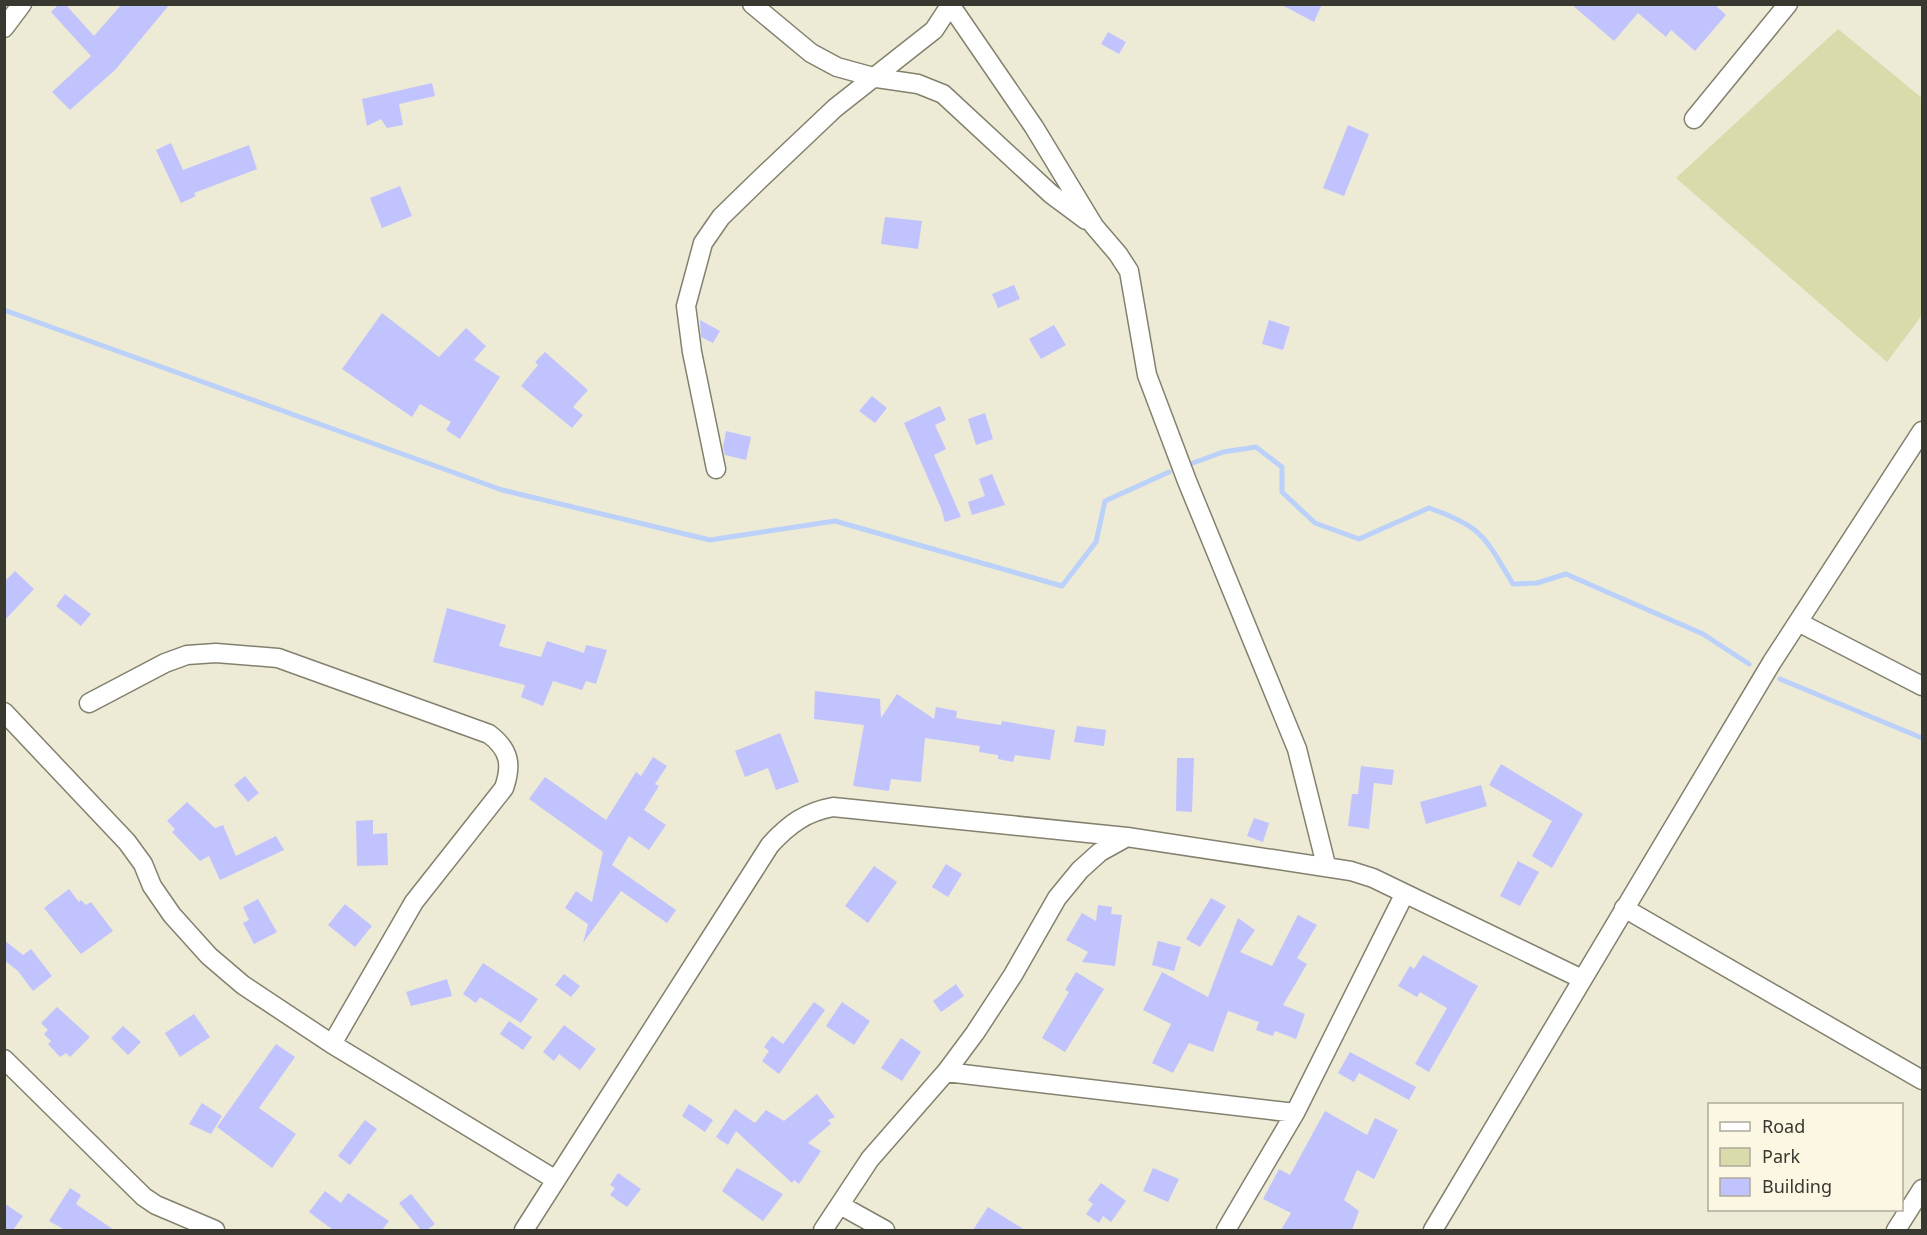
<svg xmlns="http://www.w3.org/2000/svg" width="1927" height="1235" font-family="'Noto Sans',sans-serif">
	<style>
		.green { fill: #d9dcaa }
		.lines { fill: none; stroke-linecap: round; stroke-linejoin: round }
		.stream { stroke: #bbd1fa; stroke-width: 5 }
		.building { fill: #c1c3fe }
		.minor-casing { stroke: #83806e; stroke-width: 21 }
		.minor { stroke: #fff; stroke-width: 18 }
	</style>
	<rect width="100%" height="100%" fill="#edead6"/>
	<path class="green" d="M1838 29 1922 98V315L1887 362 1676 178Z"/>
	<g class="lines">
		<path class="stream" d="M4 310 502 490 710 540 835 521 1062 586 1096 542 1105 501 1169 472
			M1193 463 1223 452 1256 447 1282 467V492L1315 523 1359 539 1429 508C1483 527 1484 536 1513 584L1537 583 1566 574 1703 634 1749 664
			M1780 679 1922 738"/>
	</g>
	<path class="building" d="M59 4H65L94 36 122 4H170L115 70 70 110 52 92 91 56 51 12Z
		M1280 4H1322L1314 22Z
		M1571 4H1714L1726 15 1695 51 1671 30 1666 37 1638 13 1614 41Z
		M1108 32 1126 42 1119 54 1101 44Z
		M432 83 435 96 399 104 403 125 387 128 381 119 367 126 362 99Z
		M1348 125 1369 134 1344 196 1323 188Z
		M171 143 183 170 249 145 257 169 194 193 196 196 181 203 156 150Z
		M400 186 412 216 382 228 370 198Z
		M885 217 922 221 918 249 881 244Z
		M1014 285 1020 299 998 308 992 294Z
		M382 313 439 357 466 328 486 346 474 360 500 377 460 439 446 430 451 422 420 404 412 417 342 369Z
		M700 320 720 331 713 343 701 337Z
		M1269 320 1290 327 1283 350 1262 344Z
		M1054 325 1066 345 1041 359 1029 339Z
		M545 352 588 390 573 407 583 415 572 428 521 386 538 365 535 362Z
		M872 396 887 408 875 423 859 411Z
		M940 406 946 420 935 425 946 449 934 455 961 517 945 522 941 508 904 423Z
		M985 413 993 439 976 445 968 419Z
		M726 431 751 437 746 460 725 455 723 447Z
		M992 474 1005 505 972 515 968 502 985 496 979 479Z
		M15 571 34 589 4 621V582Z
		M65 594 91 614 81 626 56 606Z
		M447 608 506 625 499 646 541 657 547 641 584 653 586 645 607 650 596 684 586 681 582 690 553 681 543 706 521 697 525 685 433 662Z
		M815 691 880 699 881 718 897 694 934 719 936 707 957 711 956 718 1001 725 1002 721 1055 730 1050 760 1015 755 1013 762 998 759V755L979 752 980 746 925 738 921 782 891 779 889 791 853 786 864 725 814 719Z
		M1077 726 1106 730 1104 746 1074 742Z
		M780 733 799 782 776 790 768 768 745 777 735 751Z
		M653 757 667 766 655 784 659 786 644 810 666 825 649 850 629 836 612 865 676 910 667 923 621 891 583 943 588 924 565 908 576 891 592 902 603 852 529 799 545 777 606 820 636 772 641 776Z
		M1177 758H1194L1192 812 1176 811Z
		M1501 764 1583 814 1552 868 1532 856 1552 821 1489 785Z
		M1361 766 1394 770 1392 785 1374 783 1369 829 1348 826 1352 794H1358Z
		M245 776 259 793 248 802 234 785Z
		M1481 785 1487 806 1426 824 1420 802Z
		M187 802 215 828 223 825 236 856 276 836 284 850 220 880 209 856 200 861 172 832 175 829 167 821Z
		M1254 818 1269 823 1263 842 1247 836Z
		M373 820V834L387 833 388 865 357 866 356 821Z
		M1518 861 1539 872 1520 906 1500 896Z
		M946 864 962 874 948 897 932 887Z
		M874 866 897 882 868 923 845 906Z
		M69 889 79 902 81 900 86 905 91 902 113 931 81 954 44 908Z
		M1211 898 1226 906 1200 947 1186 939Z
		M258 899 277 932 254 944 243 923 249 920 243 907Z
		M345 904 372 926 355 947 328 925Z
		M1098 905 1112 907 1111 914 1122 915 1115 966 1082 962 1088 952 1066 940 1082 913 1096 921Z
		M1298 915 1317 925 1297 958 1307 964 1283 1005 1305 1014 1296 1039 1275 1031 1273 1036 1256 1030 1259 1022 1228 1011 1213 1052 1189 1043 1173 1073 1152 1063 1171 1024 1143 1010 1162 972 1208 997 1238 918 1255 930 1240 952 1272 966Z
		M4 940 23 955 31 949 52 976 33 991 18 971 4 960Z
		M1158 941 1181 947 1174 971 1152 965Z
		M1423 955 1478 986 1429 1072 1415 1064 1447 1008 1420 992 1417 997 1398 986 1410 966 1414 969Z
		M483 963 538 999 521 1023 480 997 476 1003 463 994Z
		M1076 972 1104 989 1065 1052 1042 1038 1069 992 1065 990Z
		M564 974 580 986 571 997 555 985Z
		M447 979 452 996 411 1006 406 992Z
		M956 984 964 996 941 1012 933 1001Z
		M814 1002 825 1010 779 1074 762 1061 769 1051 764 1047 772 1036 783 1044Z
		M842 1002 870 1021 854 1045 826 1026Z
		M57 1007 90 1037 70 1057 66 1053 60 1057 48 1044 51 1041 44 1034 48 1030 41 1023Z
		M194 1014 210 1037 180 1057 165 1033Z
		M509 1021 532 1037 523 1050 500 1034Z
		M564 1025 596 1049 580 1070 559 1054 554 1061 543 1052Z
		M123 1026 141 1042 128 1055 111 1038Z
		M901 1038 921 1052 902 1081 881 1068Z
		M276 1044 295 1057 259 1108 296 1134 272 1168 217 1127Z
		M1350 1052 1416 1087 1409 1100 1359 1073 1354 1082 1338 1073Z
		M817 1094 835 1117 828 1120 831 1124 808 1143 821 1151 799 1184 794 1180 792 1183 736 1131 728 1145 716 1137 735 1109 755 1123 766 1110 784 1121Z
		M202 1103 222 1116 211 1134 189 1124Z
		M689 1104 713 1120 705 1132 682 1116Z
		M1325 1111 1367 1135 1375 1118 1398 1130 1374 1179 1357 1170 1344 1200 1359 1211 1352 1230H1281L1291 1213 1263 1199 1279 1169 1290 1175Z
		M365 1120 377 1129 350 1165 338 1156Z
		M737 1168 783 1194 763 1221 722 1191Z
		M1153 1168 1179 1179 1168 1202 1143 1191Z
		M618 1173 641 1189 627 1207 610 1195 615 1188 610 1185Z
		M1101 1183 1126 1201 1111 1222 1103 1216 1099 1223 1086 1214 1093 1204 1088 1200Z
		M70 1188 81 1195 76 1204 114 1230H65L49 1221Z
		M325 1191 341 1203 348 1193 389 1221 382 1230H333L309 1212Z
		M411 1194 435 1224 427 1230H421L399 1203Z
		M4 1203 23 1216 13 1230H4Z
		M988 1207 1025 1230H973Z"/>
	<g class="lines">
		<g class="minor-casing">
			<path id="minor" d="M752 4 811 53 837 67 877 78 918 84 943 94 1051 194 1086 220
				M951 6 1034 127 1094 226 1118 254 1129 271 1147 375 1187 481 1297 749 1326 865
				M4 28 22 4
				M1694 119 1788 4
				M716 469 692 352 686 306 703 243 721 217 759 180 835 108 934 30 951 4
				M1798 622 1922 686
				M89 703 165 663 187 655 216 653 278 658 489 734C510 750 512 765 504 788L414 902 332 1044
				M4 712 127 842 143 864 152 886 172 915 209 956 243 985 332 1044 556 1180
				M1624 908 1922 1080
				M4 1059 144 1197 156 1205 215 1230
				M946 1072 1295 1113
				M840 1205 885 1230
				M524 1230 770 845C789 824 806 812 833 807L1127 837 1351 871 1373 878 1582 979
				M823 1230 870 1159 946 1072 975 1033 1013 975 1057 898 1080 870 1100 852 1127 837
				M1226 1230 1295 1113 1404 895
				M1433 1230 1772 662 1922 431
				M1896 1230 1922 1189"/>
		</g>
		<use href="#minor" class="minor"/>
	</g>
	<rect width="1927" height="1235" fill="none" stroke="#393830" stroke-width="12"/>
	<rect x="1708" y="1103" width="195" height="108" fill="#fbf7e3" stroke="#adab9b" stroke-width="1.5"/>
	<rect x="1720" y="1122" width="30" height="9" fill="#ffffff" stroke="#adab9b" stroke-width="1.5"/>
	<text x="1762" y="1133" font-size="18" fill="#393830">Road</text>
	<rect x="1720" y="1148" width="30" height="18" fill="#d9dcaa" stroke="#adab9b" stroke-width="1.5"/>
	<text x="1762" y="1163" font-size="18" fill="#393830">Park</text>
	<rect x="1720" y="1178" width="30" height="18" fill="#c1c3fe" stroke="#adab9b" stroke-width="1.5"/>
	<text x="1762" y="1193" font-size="18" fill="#393830">Building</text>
</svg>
